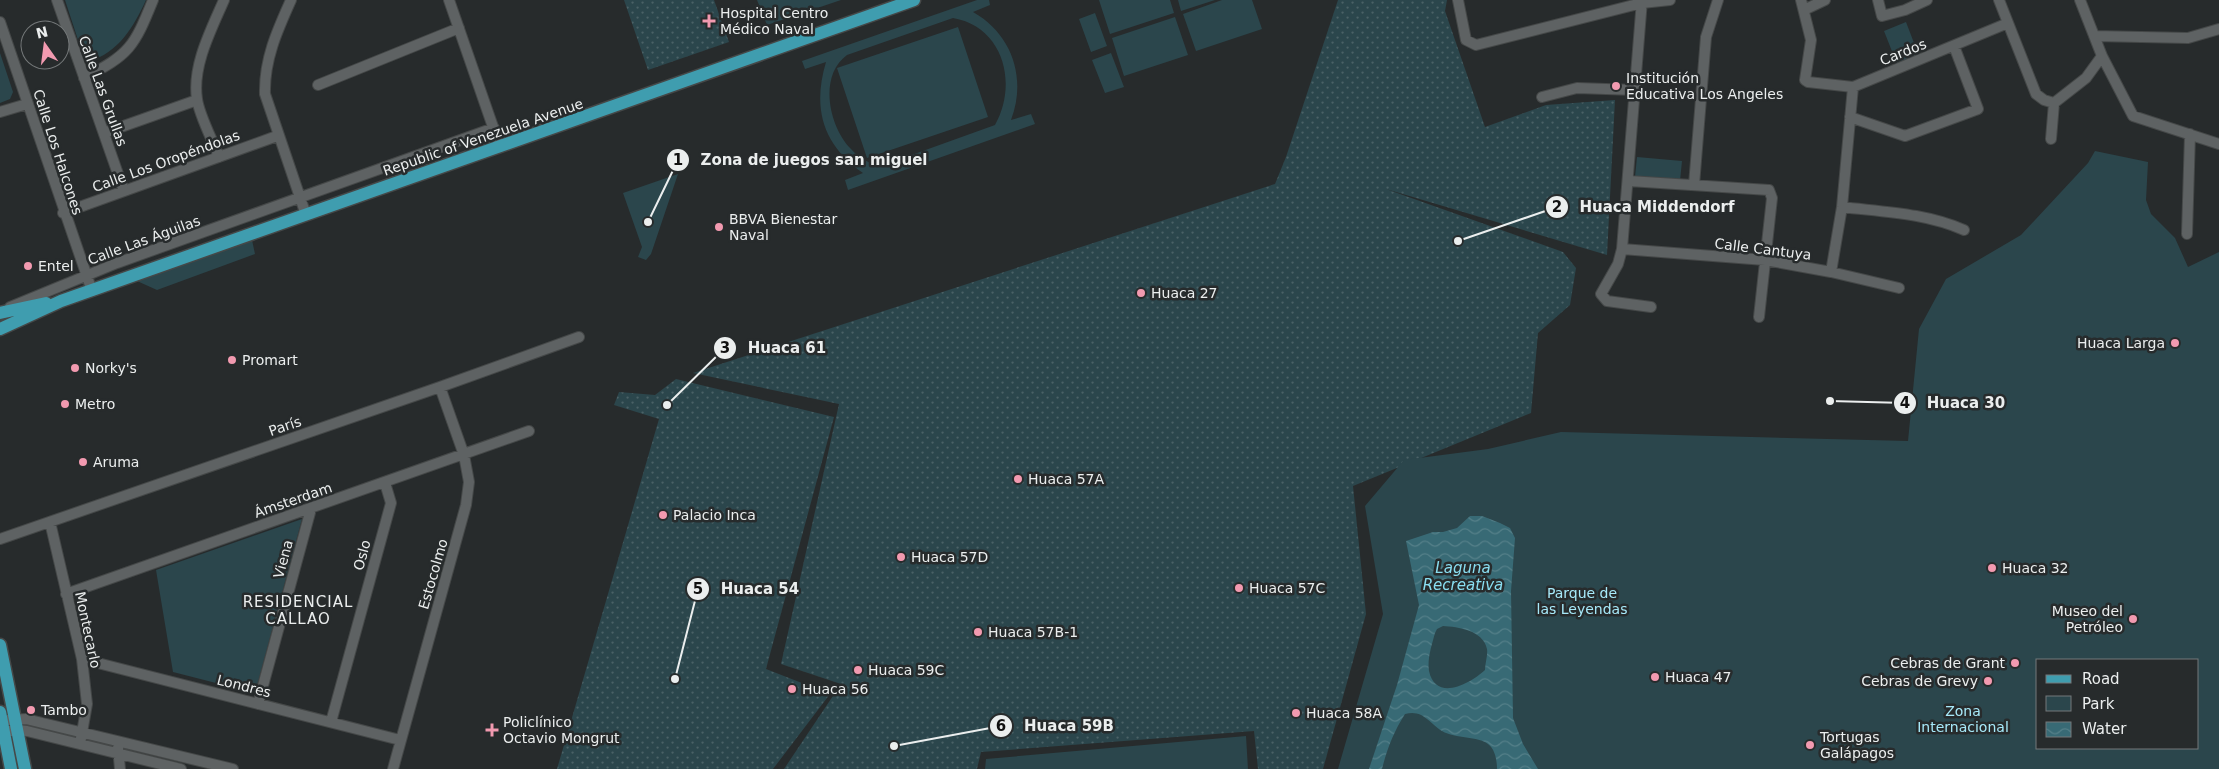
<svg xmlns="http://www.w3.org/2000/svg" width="2219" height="769" font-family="'DejaVu Sans',sans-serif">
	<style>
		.grass { fill: url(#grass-dots) }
		.green { fill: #2b464c; fill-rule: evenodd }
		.water { fill: url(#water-waves); fill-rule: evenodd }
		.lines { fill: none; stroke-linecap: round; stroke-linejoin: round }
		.minor-casing { stroke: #454848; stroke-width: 12 }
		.major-casing { stroke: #454848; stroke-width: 15 }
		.minor { stroke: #5e6263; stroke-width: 10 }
		.major { stroke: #3f9daf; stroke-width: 12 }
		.poi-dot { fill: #f29ab0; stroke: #272b2c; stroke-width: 2 }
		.labels { text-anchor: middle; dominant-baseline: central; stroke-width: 5; stroke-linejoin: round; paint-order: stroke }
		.poi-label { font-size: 14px; fill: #ebeeee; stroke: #272b2c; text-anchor: start }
		.street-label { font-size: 14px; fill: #ebeeee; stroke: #272b2c }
		.park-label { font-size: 14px; fill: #a7e9f9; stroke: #272b2c }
		.water-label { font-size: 15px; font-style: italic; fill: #89def1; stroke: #272b2c }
		.neighbourhood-label { font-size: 15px; letter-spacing: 1px; fill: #ebeeee; stroke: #272b2c }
		.leader { fill: none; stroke: #ebeeee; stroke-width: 2 }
		.callout-dot { fill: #ebeeee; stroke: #272b2c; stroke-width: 2 }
		.mark-label { font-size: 15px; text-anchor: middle; font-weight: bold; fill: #111 }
		.callout-label { font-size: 15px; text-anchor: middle; font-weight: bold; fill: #ebeeee; stroke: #272b2c; stroke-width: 5; stroke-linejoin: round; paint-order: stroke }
	</style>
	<defs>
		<pattern id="grass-dots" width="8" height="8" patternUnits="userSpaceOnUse" patternTransform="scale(1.25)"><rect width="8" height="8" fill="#2b464c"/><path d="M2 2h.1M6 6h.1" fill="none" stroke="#4a6166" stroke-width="1.8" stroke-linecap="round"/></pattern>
		<pattern id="water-waves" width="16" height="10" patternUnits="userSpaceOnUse" patternTransform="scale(1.25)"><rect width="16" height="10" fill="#386a75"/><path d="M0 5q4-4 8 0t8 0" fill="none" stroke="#558089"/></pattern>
	</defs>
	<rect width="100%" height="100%" fill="#272b2c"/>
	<path class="grass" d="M624 0H714L729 42 648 70Z
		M1338 0H1447L1445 11 1485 127 1546 105 1615 100 1607 255 1386 189 1563 252 1576 268 1570 305 1538 333 1531 413 1353 486 1366 614 1323 769H1258L1254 731 981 752 977 769H784L841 684 781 664 839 404 693 373 1275 184 1286 157Z
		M676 379 834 417 766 669 830 694 773 769H557L659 419 614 405 619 392 655 395Z"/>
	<path class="green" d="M65 0H146C133 28 119 52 88 62L82 52Z
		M757 0H841L767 25Z
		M977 0H989L990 5 973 12C1012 34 1027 78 1011 120L1031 114 1035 124 848 190 845 180 863 173C823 145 812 109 826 62L805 69 802 61ZM953 18C1004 27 1018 84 995 125L881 166C869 163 860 159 851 149 829 127 818 76 847 55Z
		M1099 0H1170L1174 13 1110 34Z
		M1178 0H1215L1181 11Z
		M1222 0H1252L1262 29 1196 51 1183 14Z
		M1095 13 1107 46 1091 52 1079 19Z
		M1175 17 1188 55 1124 76 1112 38Z
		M1906 22 1919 56 1897 64 1884 31Z
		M958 27 988 117 867 158 837 68Z
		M0 53 13 92 10 99 0 103Z
		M1111 53 1124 87 1105 93 1092 60Z
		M2095 151 2148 162 2146 200 2151 214 2175 238 2188 267 2219 252V769H1338L1383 614 1365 506 1404 460 1488 449 1561 432 1908 441 1919 329 1946 279 2021 235 2088 163ZM2038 660H2198V748H2038Z
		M1637 157 1682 161 1680 181 1635 177Z
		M678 174 651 254 646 260 638 257 642 247 623 193Z
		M252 240 255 254 157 290 137 281Z
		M302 519 255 693 173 672 156 570Z
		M1246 736 1248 769H985L986 759Z"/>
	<path class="water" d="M1470 516H1482L1500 523 1510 528 1515 538 1511 591 1513 718 1523 744 1538 769H1497C1497 760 1495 749 1488 744 1478 736 1456 739 1442 731 1429 723 1423 709 1405 714 1394 731 1387 749 1382 769H1369L1397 685 1419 605 1406 541 1433 532H1443L1457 528ZM1443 626C1458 627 1483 630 1487 649 1488 655 1485 664 1485 670 1471 683 1436 703 1429 671 1427 659 1432 644 1435 633L1437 629Z"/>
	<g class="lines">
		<g class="minor-casing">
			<path id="minor" d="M57 0 124 191
				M291 0C277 31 264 60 265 94L306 215
				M449 0 500 147
				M1458 0 1466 40 1476 45 1642 3 1670 0
				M1642 0 1622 249 1618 264 1601 294 1607 301 1651 307
				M1801 0 1811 40 1805 80 1808 82 1853 87 2008 23
				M1878 0 1882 16 1905 10 1927 0
				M1999 0 2036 94 2044 100 2054 103
				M2080 0 2102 56 2133 116 2219 144
				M1804 10 1825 0
				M0 22 92 291
				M2094 36 2188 38 2219 29
				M84 78C130 54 134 47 153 0
				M318 85 459 28
				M1542 97 1577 88 1635 90
				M0 112 27 104
				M1850 117 1905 136 1978 109 1954 46
				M104 133 197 100
				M2051 139 2054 103 2086 78 2102 56
				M219 157C213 141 199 115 197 99 192 66 211 30 224 0
				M1629 181 1769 190 1772 198 1759 317
				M1694 185 1706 37 1718 0
				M1842 207C1884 212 1925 213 1964 230
				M63 213 277 136
				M2187 234 2190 134
				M1622 249 1765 260 1831 272 1899 288
				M1831 272 1842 207 1853 87
				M10 307 117 263 494 128
				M50 522 82 659 87 704 80 744
				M0 539 440 387 579 337
				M66 594 529 431
				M82 659 400 740
				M258 704 311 509
				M8 720 26 719 233 769
				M331 722 391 503 385 483
				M4 732 17 730 27 731 181 769
				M118 748 120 769
				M393 769 466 505 469 482 464 455 440 387"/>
		</g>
		<g class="major-casing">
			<path id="major" d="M0 313 46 303
				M0 329 61 301 914 0
				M0 645 25 769
				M0 712 11 769"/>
		</g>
		<use href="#minor" class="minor"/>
		<use href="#major" class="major"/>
	</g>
	<g class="poi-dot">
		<path d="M706.5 13.5h5v5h5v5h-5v5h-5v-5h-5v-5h5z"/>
		<circle cx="1616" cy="86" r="5"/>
		<circle cx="719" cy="227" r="5"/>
		<circle cx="28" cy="266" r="5"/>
		<circle cx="1141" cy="293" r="5"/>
		<circle cx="2175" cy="343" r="5"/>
		<circle cx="232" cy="360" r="5"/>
		<circle cx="75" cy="368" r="5"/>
		<circle cx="65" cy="404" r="5"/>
		<circle cx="83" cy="462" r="5"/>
		<circle cx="1018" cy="479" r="5"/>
		<circle cx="663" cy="515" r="5"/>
		<circle cx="901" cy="557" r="5"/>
		<circle cx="1992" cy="568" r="5"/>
		<circle cx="1239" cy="588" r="5"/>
		<circle cx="2133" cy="619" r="5"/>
		<circle cx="978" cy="632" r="5"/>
		<circle cx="2015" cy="663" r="5"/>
		<circle cx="858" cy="670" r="5"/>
		<circle cx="1655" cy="677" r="5"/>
		<circle cx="1988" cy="681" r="5"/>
		<circle cx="792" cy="689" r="5"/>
		<circle cx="31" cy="710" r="5"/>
		<circle cx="1296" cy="713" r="5"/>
		<path d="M489.5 722.5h5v5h5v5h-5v5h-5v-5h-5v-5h5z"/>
		<circle cx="1810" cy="745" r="5"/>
	</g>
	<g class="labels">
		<g class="poi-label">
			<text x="720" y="13">Hospital Centro<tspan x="720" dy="16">Médico Naval</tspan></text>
			<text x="1626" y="78">Institución<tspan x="1626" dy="16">Educativa Los Angeles</tspan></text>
			<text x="729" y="219">BBVA Bienestar<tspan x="729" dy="16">Naval</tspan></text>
			<text x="38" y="266">Entel</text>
			<text x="1151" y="293">Huaca 27</text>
			<text x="2165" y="343" text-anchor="end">Huaca Larga</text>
			<text x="242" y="360">Promart</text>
			<text x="85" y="368">Norky's</text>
			<text x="75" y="404">Metro</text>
			<text x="93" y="462">Aruma</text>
			<text x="1028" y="479">Huaca 57A</text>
			<text x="673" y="515">Palacio Inca</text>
			<text x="911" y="557">Huaca 57D</text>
			<text x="2002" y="568">Huaca 32</text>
			<text x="1249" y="588">Huaca 57C</text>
			<text x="2123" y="611" text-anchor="end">Museo del<tspan x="2123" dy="16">Petróleo</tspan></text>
			<text x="988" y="632">Huaca 57B-1</text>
			<text x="2005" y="663" text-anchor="end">Cebras de Grant</text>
			<text x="868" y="670">Huaca 59C</text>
			<text x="1665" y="677">Huaca 47</text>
			<text x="1978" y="681" text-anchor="end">Cebras de Grevy</text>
			<text x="802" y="689">Huaca 56</text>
			<text x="41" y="710">Tambo</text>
			<text x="1306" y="713">Huaca 58A</text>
			<text x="503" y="722">Policlínico<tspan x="503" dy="16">Octavio Mongrut</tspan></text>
			<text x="1820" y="737">Tortugas<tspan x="1820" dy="16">Galápagos</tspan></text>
		</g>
		<g class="street-label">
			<text transform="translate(1903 52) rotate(-22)">Cardos</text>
			<text transform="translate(103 91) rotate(70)">Calle Las Grullas</text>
			<text transform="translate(483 137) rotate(-19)">Republic of Venezuela Avenue</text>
			<text transform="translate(58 152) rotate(72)">Calle Los Halcones</text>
			<text transform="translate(166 161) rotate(-20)">Calle Los Oropéndolas</text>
			<text transform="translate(144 240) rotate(-20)">Calle Las Águilas</text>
			<text transform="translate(1763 249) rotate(7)">Calle Cantuya</text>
			<text transform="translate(285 426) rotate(-19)">París</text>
			<text transform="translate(293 500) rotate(-19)">Ámsterdam</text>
			<text transform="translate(362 555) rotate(-75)">Oslo</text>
			<text transform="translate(283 559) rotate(-75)">Viena</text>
			<text transform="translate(433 574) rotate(-74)">Estocolmo</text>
			<text transform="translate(88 630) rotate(78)">Montecarlo</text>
			<text transform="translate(244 686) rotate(14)">Londres</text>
		</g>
		<g class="park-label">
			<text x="1582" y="593">Parque de<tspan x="1582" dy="16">las Leyendas</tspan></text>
			<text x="1963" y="711">Zona<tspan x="1963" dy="16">Internacional</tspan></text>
		</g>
		<g class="water-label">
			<text x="1463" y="568">Laguna<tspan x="1463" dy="17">Recreativa</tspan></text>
		</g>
		<g class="neighbourhood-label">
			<text x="298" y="602">RESIDENCIAL<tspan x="298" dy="17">CALLAO</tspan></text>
		</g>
	</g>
	<path class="leader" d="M648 222L678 160M1458 241L1557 207M667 405L725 348M1830 401L1905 403M675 679L698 589M894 746L1001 726"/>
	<g class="callout-dot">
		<circle cx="648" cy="222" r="5"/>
		<circle cx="1458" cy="241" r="5"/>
		<circle cx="667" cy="405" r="5"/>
		<circle cx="1830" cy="401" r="5"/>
		<circle cx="675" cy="679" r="5"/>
		<circle cx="894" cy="746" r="5"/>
		<circle cx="678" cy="160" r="12"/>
		<circle cx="1557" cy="207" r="12"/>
		<circle cx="725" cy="348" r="12"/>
		<circle cx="1905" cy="403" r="12"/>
		<circle cx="698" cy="589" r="12"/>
		<circle cx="1001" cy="726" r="12"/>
	</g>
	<g class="mark-label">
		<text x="678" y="165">1</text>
		<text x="1557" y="212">2</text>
		<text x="725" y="353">3</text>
		<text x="1905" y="408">4</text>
		<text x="698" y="594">5</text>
		<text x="1001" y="731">6</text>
	</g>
	<g class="callout-label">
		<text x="814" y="165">Zona de juegos san miguel</text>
		<text x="1657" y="212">Huaca Middendorf</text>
		<text x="787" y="353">Huaca 61</text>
		<text x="1966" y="408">Huaca 30</text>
		<text x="760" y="594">Huaca 54</text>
		<text x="1069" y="731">Huaca 59B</text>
	</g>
	<rect x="2036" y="659" width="162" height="90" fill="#272b2c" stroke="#75797a"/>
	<rect x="2046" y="675" width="25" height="8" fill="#3f9daf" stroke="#75797a"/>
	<text x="2082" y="684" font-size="15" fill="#ebeeee">Road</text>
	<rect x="2046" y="696" width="25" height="15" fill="#2b464c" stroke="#75797a"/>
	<text x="2082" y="709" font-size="15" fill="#ebeeee">Park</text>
	<rect x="2046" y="722" width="25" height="15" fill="url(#water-waves)" stroke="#75797a"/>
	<text x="2082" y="734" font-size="15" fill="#ebeeee">Water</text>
	<g transform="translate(45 45) rotate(346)"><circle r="24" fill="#272b2c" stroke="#75797a"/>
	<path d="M0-4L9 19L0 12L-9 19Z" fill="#f29ab0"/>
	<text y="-8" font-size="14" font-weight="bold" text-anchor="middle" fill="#ebeeee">N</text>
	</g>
</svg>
